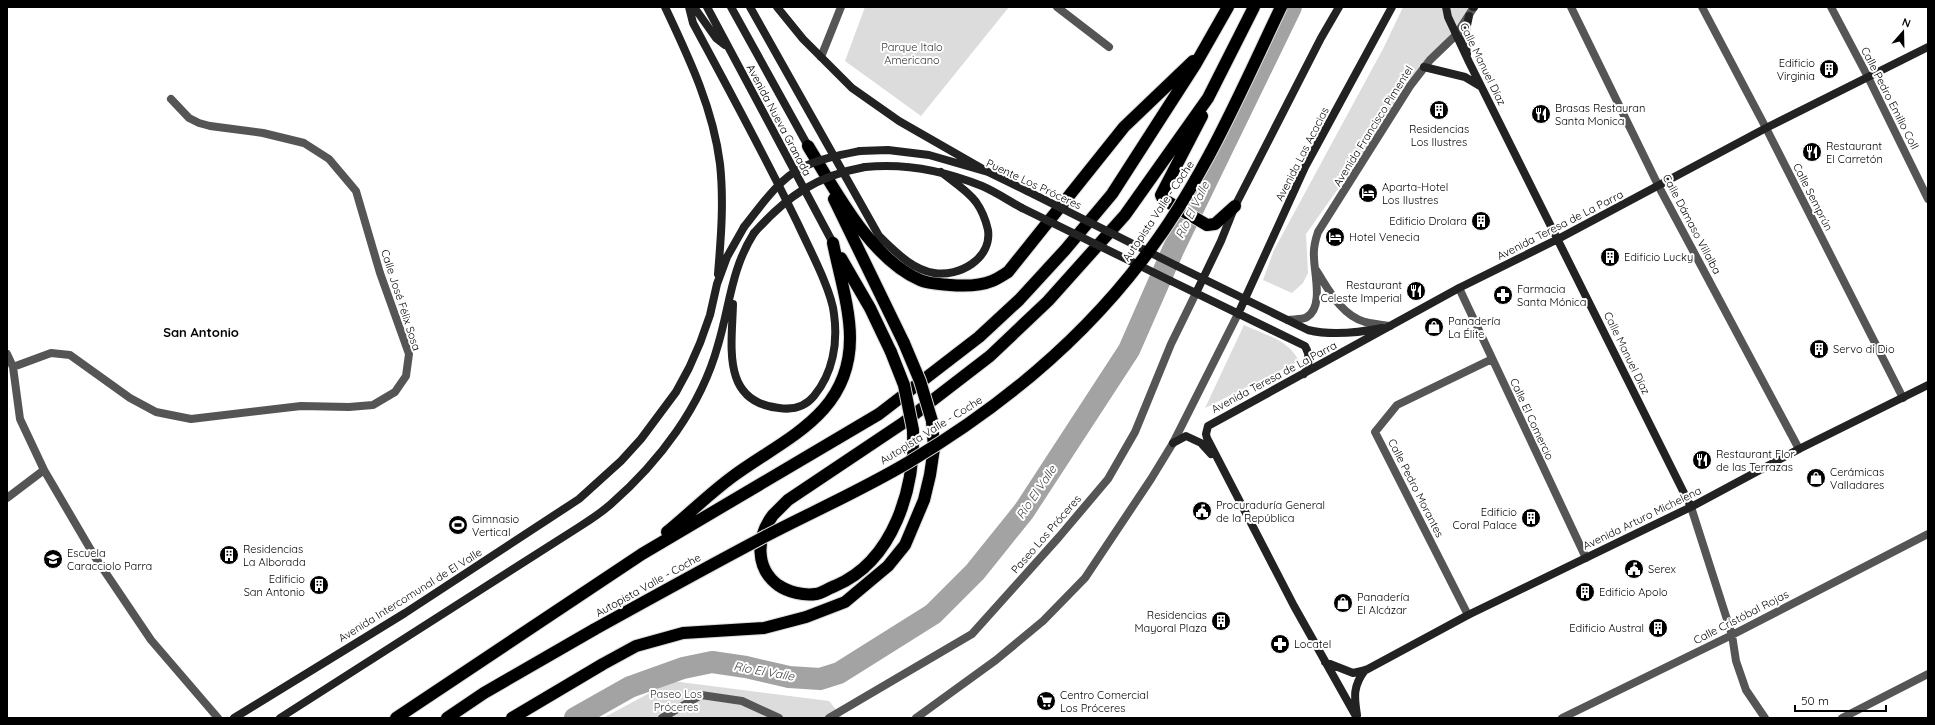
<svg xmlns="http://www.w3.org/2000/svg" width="1935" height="725" font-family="Quicksand,sans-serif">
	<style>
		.green { fill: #dcdcdc }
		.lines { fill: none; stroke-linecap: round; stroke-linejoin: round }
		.river { stroke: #a3a3a3; stroke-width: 22 }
		.highway-casing { stroke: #dbdbdb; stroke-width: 14 }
		.street { stroke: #555; stroke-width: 8 }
		.secondary { stroke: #222; stroke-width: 8 }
		.highway { stroke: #000; stroke-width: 12 }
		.highway-bridge-casing { stroke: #dbdbdb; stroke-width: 14; stroke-linecap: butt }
		.secondary-bridge { stroke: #222; stroke-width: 8 }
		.highway-bridge { stroke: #000; stroke-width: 12 }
		.labels { text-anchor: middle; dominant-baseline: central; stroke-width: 4; stroke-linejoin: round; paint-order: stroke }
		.park-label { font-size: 11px; fill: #333; stroke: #fff }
		.poi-label { font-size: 11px; fill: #000; stroke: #fff; text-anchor: start }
		.street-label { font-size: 11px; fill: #000; stroke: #fff }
		.water-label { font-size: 12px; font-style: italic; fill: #444; stroke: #fff }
		.quarter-label { font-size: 13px; font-weight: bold; fill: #000; stroke: #fff }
	</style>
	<rect width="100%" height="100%" fill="#fff"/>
	<path class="green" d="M865 7H1009L921 116 845 61Z
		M1403 7H1472L1386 121 1306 234 1308 273 1303 283 1292 293 1263 280 1274 250 1384 47Z
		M1244 325C1265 335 1288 339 1299 361L1205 408Z
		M672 681 829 701 843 718H603Z"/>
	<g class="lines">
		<path class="river" d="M575 718 630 687 683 668 712 662 746 667 789 677 820 679 839 673 933 614 975 572 1024 511 1129 350 1173 250 1291 7"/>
		<g class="highway-casing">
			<path id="highway" d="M1202 116 1161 195 1163 199 1207 225 1215 224 1235 206
				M808 146C835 190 871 259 920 280 929 284 940 284 950 285 962 286 980 286 992 281 997 279 1003 275 1008 272L1124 127 1193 61
				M834 199 904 343
				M841 258 870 308 891 352
				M913 430C915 488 894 561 835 586 829 588 822 593 816 594 804 596 788 592 778 585 755 568 756 537 773 515 778 510 783 505 788 500L903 423 990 356 1048 301 1125 215 1208 98 1254 7
				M667 532C689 514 709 494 732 477 785 438 850 415 850 338 850 308 839 273 833 243
				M396 718 642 554 879 414 979 337 1019 300 1065 250 1112 194 1195 65 1228 7
				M447 718 484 693 595 629
				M512 718 603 664 636 646 683 633 764 628 806 617 845 602 888 566 905 545 924 500 930 475 934 448 932 421"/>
		</g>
		<path class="street" d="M1057 7 1109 47
			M1571 7 1659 187 1799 449
			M1702 7 1766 128 1903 398
			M1831 7 1868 77 1928 199
			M821 57 841 7
			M1316 270C1329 290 1341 315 1365 322 1373 324 1382 325 1390 326
			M1459 288 1586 558
			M1288 320C1294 319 1302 320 1307 317 1324 307 1314 273 1314 257 1313 248 1315 241 1318 232L1410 86 1430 60 1456 35 1474 7
			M7 354 13 367 20 419 44 470 95 557 151 640 218 718
			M13 367 51 353 70 355 130 398 156 412 191 419 301 406 349 407 373 405 395 392 406 376 409 354 380 273 356 191 329 159 304 143 263 133 210 126 199 123 189 118 171 99
			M7 498 44 470
			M1691 507 1732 635 1736 661 1746 690 1765 718
			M1468 615 1375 432 1397 405 1492 359
			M662 718 701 695 742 701 779 718
			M829 718 972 634 1059 537 1108 479 1135 432 1171 344 1196 293
			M916 718 996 660 1043 621 1085 578 1151 479 1173 443 1238 314
			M1562 718 1732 635 1928 534
			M1842 718 1928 674"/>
		<path class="secondary" d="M665 7C689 58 713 108 720 164 724 201 721 238 718 274
			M689 7 693 23C729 90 765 156 798 224 808 246 832 291 834 314 838 343 833 373 814 396 805 407 792 410 779 408 721 402 732 346 733 304
			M694 7 716 38 725 45
			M707 7 833 243
			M731 7 808 146
			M750 7 879 236C895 251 911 269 934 273 959 277 992 259 988 230 986 221 981 209 976 202 967 190 952 181 941 172
			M777 7 803 39 852 88 899 121 988 172
			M1446 7 1448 17 1469 62 1691 507
			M1473 7H1474
			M1467 54 1465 35 1469 16
			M1424 67 1465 77 1480 86
			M860 151 888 150 929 155 988 172 1027 191
			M865 167C905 163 945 171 982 186 996 192 1009 201 1022 208
			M1177 266 1308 330C1332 336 1357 333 1382 328
			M1171 281 1305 346C1311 357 1309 364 1304 374
			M1196 293 1221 241 1235 206 1321 38 1339 7
			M1238 314 1305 167 1392 7
			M1173 443 1186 436 1201 443 1211 454
			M1325 662 1353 673 1366 670 1468 615 1691 507 1799 449 1928 385
			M1357 715C1354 696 1353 686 1365 670
			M234 718 405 613 579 499 621 461 641 439 676 392 689 368 700 343 710 315 717 284 727 257 744 227
			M280 718 579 527C590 520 601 513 611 504 659 462 701 407 718 345 730 305 731 269 754 233
			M1357 718 1294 606 1207 438 1206 434 1208 426 1459 288 1558 239 1766 128 1928 47"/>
		<use href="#highway" class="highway"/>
		<g class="highway-bridge-casing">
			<path id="highway-bridge" d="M904 343 920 381 932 421
				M891 352 904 385 913 430
				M595 629C651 598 707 567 764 537 812 512 862 490 909 462 998 409 1080 342 1143 259 1202 183 1240 93 1281 7"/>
		</g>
		<path class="secondary-bridge" d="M1027 191 1177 266
			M1022 208 1171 281
			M744 227C760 207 778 180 801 168 819 159 840 155 860 151
			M754 233C787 196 816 176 865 167"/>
		<use href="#highway-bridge" class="highway-bridge"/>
	</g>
	<defs>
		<g id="building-disc" transform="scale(1)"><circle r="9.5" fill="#000" stroke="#fff"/><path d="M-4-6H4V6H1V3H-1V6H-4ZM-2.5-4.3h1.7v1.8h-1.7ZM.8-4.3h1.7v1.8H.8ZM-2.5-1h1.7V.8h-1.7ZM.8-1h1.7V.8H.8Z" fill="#fff"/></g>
		<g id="restaurant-disc" transform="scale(1)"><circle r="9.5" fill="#000" stroke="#fff"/><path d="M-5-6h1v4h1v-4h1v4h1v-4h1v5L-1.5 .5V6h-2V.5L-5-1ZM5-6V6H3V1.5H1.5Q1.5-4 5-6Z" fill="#fff"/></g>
		<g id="hotel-disc" transform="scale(1)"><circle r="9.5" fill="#000" stroke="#fff"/><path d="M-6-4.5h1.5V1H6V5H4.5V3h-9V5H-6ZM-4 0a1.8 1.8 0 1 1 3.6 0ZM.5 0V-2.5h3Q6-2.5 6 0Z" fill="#fff"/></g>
		<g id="pharmacy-disc" transform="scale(1)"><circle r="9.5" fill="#000" stroke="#fff"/><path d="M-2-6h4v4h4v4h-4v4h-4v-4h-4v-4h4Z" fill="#fff"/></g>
		<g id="shop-disc" transform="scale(1)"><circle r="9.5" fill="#000" stroke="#fff"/><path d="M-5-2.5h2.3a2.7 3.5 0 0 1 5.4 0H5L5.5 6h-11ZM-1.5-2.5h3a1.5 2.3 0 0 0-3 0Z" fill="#fff"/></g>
		<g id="civic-disc" transform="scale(1)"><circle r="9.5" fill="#000" stroke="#fff"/><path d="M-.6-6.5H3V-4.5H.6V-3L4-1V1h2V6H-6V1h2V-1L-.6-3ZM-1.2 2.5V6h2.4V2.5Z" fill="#fff"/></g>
		<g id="stadium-disc" transform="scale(1)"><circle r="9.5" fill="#000" stroke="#fff"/><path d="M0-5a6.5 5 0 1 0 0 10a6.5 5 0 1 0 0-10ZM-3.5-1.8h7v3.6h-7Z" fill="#fff"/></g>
		<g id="school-disc" transform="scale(1)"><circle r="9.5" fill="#000" stroke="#fff"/><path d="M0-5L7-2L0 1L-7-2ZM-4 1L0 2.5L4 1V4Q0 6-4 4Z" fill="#fff"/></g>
		<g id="supermarket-disc" transform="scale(1)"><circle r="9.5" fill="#000" stroke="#fff"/><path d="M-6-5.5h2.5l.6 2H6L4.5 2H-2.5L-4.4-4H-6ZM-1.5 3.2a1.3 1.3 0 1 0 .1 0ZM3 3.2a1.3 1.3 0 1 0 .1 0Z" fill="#fff"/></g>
	</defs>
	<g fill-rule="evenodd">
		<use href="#building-disc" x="1829" y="69"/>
		<use href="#building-disc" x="1439" y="110"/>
		<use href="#restaurant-disc" x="1541" y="114"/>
		<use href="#restaurant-disc" x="1812" y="152"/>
		<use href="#hotel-disc" x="1368" y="193"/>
		<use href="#building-disc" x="1481" y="221"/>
		<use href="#hotel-disc" x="1335" y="237"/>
		<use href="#building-disc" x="1610" y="257"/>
		<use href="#restaurant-disc" x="1416" y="291"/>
		<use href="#pharmacy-disc" x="1503" y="295"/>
		<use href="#shop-disc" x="1434" y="327"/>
		<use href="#building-disc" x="1819" y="349"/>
		<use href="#restaurant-disc" x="1702" y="460"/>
		<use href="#shop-disc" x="1816" y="478"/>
		<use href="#civic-disc" x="1202" y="511"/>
		<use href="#building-disc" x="1531" y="518"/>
		<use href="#stadium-disc" x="458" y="525"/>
		<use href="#building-disc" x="229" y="555"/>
		<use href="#school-disc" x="53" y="559"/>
		<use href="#civic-disc" x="1634" y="569"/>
		<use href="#building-disc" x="319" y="585"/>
		<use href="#building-disc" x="1585" y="592"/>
		<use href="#shop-disc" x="1343" y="603"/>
		<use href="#building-disc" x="1221" y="621"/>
		<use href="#building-disc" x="1658" y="628"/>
		<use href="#pharmacy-disc" x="1280" y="644"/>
		<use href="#supermarket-disc" x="1046" y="701"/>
	</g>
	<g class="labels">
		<g class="park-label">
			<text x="912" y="47">Parque Italo<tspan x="912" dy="13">Americano</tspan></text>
			<text x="676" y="694">Paseo Los<tspan x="676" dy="13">Próceres</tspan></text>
		</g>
		<g class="poi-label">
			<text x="1815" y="63" text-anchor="end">Edificio<tspan x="1815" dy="13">Virginia</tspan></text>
			<text x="1555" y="108">Brasas Restauran<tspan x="1555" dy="13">Santa Monica</tspan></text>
			<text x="1439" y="129" text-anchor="middle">Residencias<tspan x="1439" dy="13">Los Ilustres</tspan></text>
			<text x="1826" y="146">Restaurant<tspan x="1826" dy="13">El Carretón</tspan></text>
			<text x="1382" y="187">Aparta-Hotel<tspan x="1382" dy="13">Los Ilustres</tspan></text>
			<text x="1467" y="221" text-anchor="end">Edificio Drolara</text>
			<text x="1349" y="237">Hotel Venecia</text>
			<text x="1624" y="257">Edificio Lucky</text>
			<text x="1402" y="285" text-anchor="end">Restaurant<tspan x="1402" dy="13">Celeste Imperial</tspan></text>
			<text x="1517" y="289">Farmacia<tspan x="1517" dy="13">Santa Mónica</tspan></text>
			<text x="1448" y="321">Panadería<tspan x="1448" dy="13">La Élite</tspan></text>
			<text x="1833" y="349">Servo di Dio</text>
			<text x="1716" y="454">Restaurant Flor<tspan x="1716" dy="13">de las Terrazas</tspan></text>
			<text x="1830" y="472">Cerámicas<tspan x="1830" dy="13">Valladares</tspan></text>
			<text x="1216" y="505">Procuraduría General<tspan x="1216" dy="13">de la República</tspan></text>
			<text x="1517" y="512" text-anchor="end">Edificio<tspan x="1517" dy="13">Coral Palace</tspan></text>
			<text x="472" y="519">Gimnasio<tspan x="472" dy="13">Vertical</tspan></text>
			<text x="243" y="549">Residencias<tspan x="243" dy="13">La Alborada</tspan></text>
			<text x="67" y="553">Escuela<tspan x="67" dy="13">Caracciolo Parra</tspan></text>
			<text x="1648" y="569">Serex</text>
			<text x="305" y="579" text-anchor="end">Edificio<tspan x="305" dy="13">San Antonio</tspan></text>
			<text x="1599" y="592">Edificio Apolo</text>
			<text x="1357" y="597">Panadería<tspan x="1357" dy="13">El Alcázar</tspan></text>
			<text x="1207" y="615" text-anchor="end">Residencias<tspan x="1207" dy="13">Mayoral Plaza</tspan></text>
			<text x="1644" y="628" text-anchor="end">Edificio Austral</text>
			<text x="1294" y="644">Locatel</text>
			<text x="1060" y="695">Centro Comercial<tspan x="1060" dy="13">Los Próceres</tspan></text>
		</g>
		<g class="street-label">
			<text transform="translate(1483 64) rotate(64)">Calle Manuel Díaz</text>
			<text transform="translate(1890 98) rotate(63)">Calle Pedro Emilio Coll</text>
			<text transform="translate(779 120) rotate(62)">Avenida Nueva Granada</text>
			<text transform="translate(1373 126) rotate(-58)">Avenida Francisco Pimentel</text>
			<text transform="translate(1302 154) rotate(-63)">Avenida Las Acacias</text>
			<text transform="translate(1034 184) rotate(25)">Puente Los Próceres</text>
			<text transform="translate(1813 197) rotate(63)">Calle Semprún</text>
			<text transform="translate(1158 211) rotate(-56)">Autopista Valle - Coche</text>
			<text transform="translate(1692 224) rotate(62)">Calle Dámaso Villalba</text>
			<text transform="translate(1560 225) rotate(-27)">Avenida Teresa de La Parra</text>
			<text transform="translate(401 300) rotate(72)">Calle José Félix Sosa</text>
			<text transform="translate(1627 353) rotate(64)">Calle Manuel Díaz</text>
			<text transform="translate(1274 377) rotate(-28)">Avenida Teresa de La Parra</text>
			<text transform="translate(1532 419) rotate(65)">Calle El Comercio</text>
			<text transform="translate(931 430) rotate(-32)">Autopista Valle - Coche</text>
			<text transform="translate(1416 488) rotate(63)">Calle Pedro Morantes</text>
			<text transform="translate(1642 518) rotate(-26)">Avenida Arturo Michelena</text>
			<text transform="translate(1046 534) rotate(-49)">Paseo Los Próceres</text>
			<text transform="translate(648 585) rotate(-29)">Autopista Valle - Coche</text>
			<text transform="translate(410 595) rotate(-32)">Avenida Intercomunal de El Valle</text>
			<text transform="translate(1741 617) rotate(-27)">Calle Cristóbal Rojas</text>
		</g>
		<g class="water-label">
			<text transform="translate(1192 210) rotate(-64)">Río El Valle</text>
			<text transform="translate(1036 492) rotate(-56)">Río El Valle</text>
			<text transform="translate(764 671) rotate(10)">Río El Valle</text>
		</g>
		<g class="quarter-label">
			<text x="201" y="332">San Antonio</text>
		</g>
	</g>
	<rect width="1935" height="725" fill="none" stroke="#000000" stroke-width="16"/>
	<g transform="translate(1903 32) rotate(20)" stroke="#ffffff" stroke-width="3" paint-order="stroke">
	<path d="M0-3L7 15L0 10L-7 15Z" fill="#000000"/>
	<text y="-6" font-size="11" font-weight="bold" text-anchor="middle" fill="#000000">N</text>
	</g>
	<path d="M1795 705v6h91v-6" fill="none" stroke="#000000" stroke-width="2"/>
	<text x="1801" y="705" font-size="12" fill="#000000" stroke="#ffffff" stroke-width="3" paint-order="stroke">50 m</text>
</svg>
